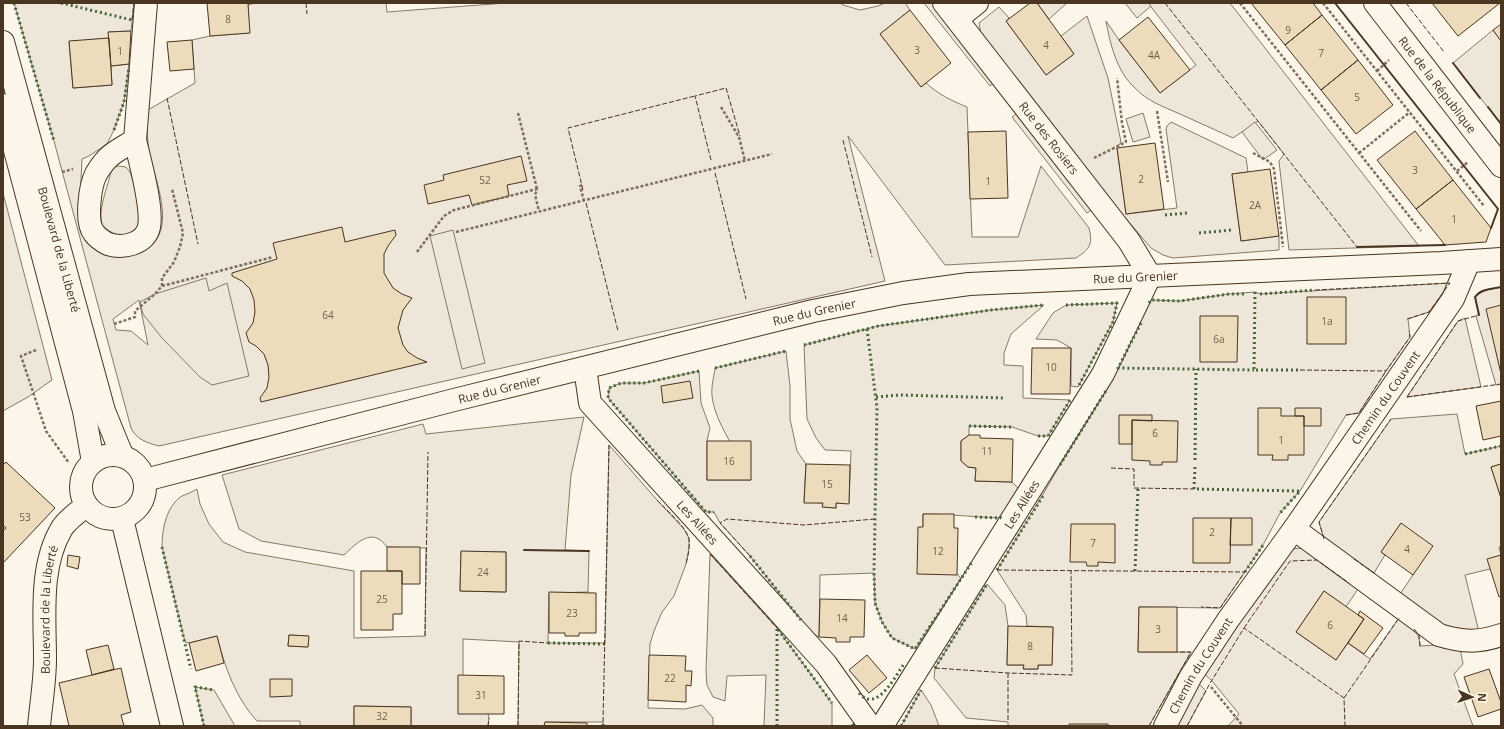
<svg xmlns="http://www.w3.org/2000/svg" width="1504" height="729" font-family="'Open Sans',sans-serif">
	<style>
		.green { fill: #ede6d9; stroke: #887966; fill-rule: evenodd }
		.parking { fill: #ede7d9; stroke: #887966 }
		.building { fill: #ecdcbc; stroke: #4a3520 }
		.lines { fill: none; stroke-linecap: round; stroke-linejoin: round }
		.minor-casing { stroke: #4a3520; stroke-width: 24 }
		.major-casing { stroke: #4a3520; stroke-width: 24 }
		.path { stroke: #7f6f5c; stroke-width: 2.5; stroke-dasharray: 3 2; stroke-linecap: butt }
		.minor { stroke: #fbf6e9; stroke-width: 22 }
		.major { stroke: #fbf6e9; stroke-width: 22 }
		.hedge { stroke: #436837; stroke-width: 3; stroke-dasharray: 2 3; stroke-linecap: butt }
		.fence { stroke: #4a3520; stroke-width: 1; stroke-dasharray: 5 2; stroke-linecap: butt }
		.wall { stroke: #4a3520; stroke-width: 2 }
		.labels { text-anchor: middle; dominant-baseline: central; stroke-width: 3; stroke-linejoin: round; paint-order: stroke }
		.number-label { font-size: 10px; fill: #725f47 }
		.street-label { font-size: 12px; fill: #4a3520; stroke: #fbf6e9 }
	</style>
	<rect width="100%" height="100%" fill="#fbf6e9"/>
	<path class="green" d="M14 3H134L131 31 109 32V38L69 42 73 88 112 85 111 66 129 64 124 102 114 130 107 144 89 156 82 159 79 221 108 255C126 258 126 257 143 250 180 234 154 179 149 151 147 138 147 124 146 111L195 83 192 40 210 36 249 33 248 4 260 3H386L387 12 506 3H840L843 5 860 10 878 6 885 3H905L910 10 880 34 921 87 926 83C938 94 952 101 967 107L972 237H1018L1041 166 1089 228C1093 244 1090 249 1076 258L945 265 848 136 885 281 159 446C147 443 136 439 131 428L54 141ZM139 300 148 345 131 331 116 330 113 319Z
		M1037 3H1067L1049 19Z
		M1148 3H1230L1419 246 1289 250 1279 161 1284 154 1258 121 1233 138C1215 130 1198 122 1180 114 1164 107 1147 101 1135 88 1117 72 1110 44 1106 21L1119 40 1160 93 1196 65Z
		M999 7 1009 18 1006 21 1046 75 1074 54 1061 36 1087 16 1108 78 1121 142 1117 148 1126 214 1177 208 1166 129 1167 126 1171 122 1246 158 1248 172 1232 174 1241 241 1279 236V250L1173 258 1163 255 1151 248 1123 215 981 34 979 23Z
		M1493 30 1501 41V124L1453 63Z
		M119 166 126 167 130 172C133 181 142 203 142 211 141 228 128 242 111 232 108 230 103 227 102 224 97 213 108 185 111 172L115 167Z
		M3 193 52 380 28 397 3 411Z
		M1450 283 1429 312 1408 319 1410 337 1386 371 1359 413 1346 415 1300 491 1280 513 1263 545 1220 608 1139 607 1138 652H1191L1149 726H1008V722L966 718 934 678 935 668 987 584 1005 605 1008 626 1007 665H1024V669H1038V665H1052L1053 627 1027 626 1026 615 997 570 1042 496 1060 465 1107 389 1151 300 1180 301 1229 294 1255 292 1260 294 1292 292Z
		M1501 287V384L1496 385 1476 316 1479 314 1475 297 1481 291Z
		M1117 303 1113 322 1078 387 1071 386V348L1057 340 1036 339 1053 313 1066 305Z
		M1044 305 1011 334 1004 353V365L1023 366V398L1070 400 1048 436H1038L1012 427 969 426V435L961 441V461L968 467 976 468 975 481 1012 482 1018 488 1000 518C974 517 949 514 923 514V527L961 579 915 649 892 638 882 622 875 603 874 573 820 575 819 637 810 632 750 556 720 523 714 512H706L608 398 609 388 621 383H644L699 371 701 403 710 428 707 441V480H751C740 455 715 424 712 396 711 386 714 377 715 368L786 351 790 386V419L797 451 806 464 804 502 823 503V507L836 508V503H849L851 451 825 450 816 438 807 419 804 345 878 326 991 310Z
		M1465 318 1481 387 1407 397 1458 321Z
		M1457 414 1465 454 1501 446V464L1491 467 1501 498V546L1499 547 1501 555 1490 569 1465 575 1479 632 1448 628 1400 594 1413 575 1401 523 1381 552 1385 555 1374 573 1324 539 1319 522 1391 419Z
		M584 417 571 475 565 550 589 551 588 592 549 593 548 643H605L609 445 657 500 683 528 689 538V548L686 564 674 596 662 612 654 631 650 644 648 708 685 709 702 705 713 718V726H603V722H545L544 726H518L519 642 463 639V675L488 714 489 718 488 726H411V707L354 706V726H300V721H257C236 699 224 665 217 636L189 643 185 642 162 547C162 530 166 506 182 496 187 494 192 492 197 489L200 504 209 524 223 542 245 552 354 571V638L425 636 426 548 387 547C372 526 357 543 344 555L261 541 239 529 222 475 423 424 426 434ZM461 552H506V592L460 591ZM289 635 308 636V647L288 646Z
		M1302 548 1358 589 1346 607 1324 591 1296 632 1336 660 1348 643 1370 659 1399 618C1410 626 1420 631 1420 646L1438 645 1460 648 1463 664 1454 674 1473 726H1228L1239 714 1212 681 1203 673 1290 549Z
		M710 554 777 628 832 703V726H764L766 675 727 676 725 701 713 697 707 685 706 671Z
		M1197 682 1206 691 1187 726H1173Z
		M195 687 214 690 235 726H204Z
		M921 690 931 705 939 726H901Z"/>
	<path class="parking" d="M924 3H932L995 82 990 86Z
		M1125 3H1148L1151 6 1137 18Z
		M1019 112 1094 208 1087 213 1012 117Z
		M1143 113 1150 137 1133 142 1126 119Z
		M1255 122 1277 150 1263 160 1242 132Z
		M453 230 485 363 462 369 430 236Z
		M206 278 209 291 227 283 249 376 212 385 200 377 162 338 143 314 140 302 155 294Z"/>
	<path class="building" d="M207 3H260L248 4 250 33 210 36Z
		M1030 3H1037L1074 54 1046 75 1006 21Z
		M1251 3H1313L1322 15 1285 45Z
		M1432 3H1500L1458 36Z
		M910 10 951 63 921 87 880 34Z
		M1322 15 1358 60 1321 90 1285 45Z
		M1148 17 1190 70 1160 93 1119 40Z
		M1501 24V41L1493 30Z
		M131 31 129 64 111 66 108 32Z
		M109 38 112 85 73 88 69 41Z
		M192 40 194 69 170 71 167 42Z
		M1358 60 1393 105 1356 134 1321 90Z
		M1006 131 1008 198 970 199 968 132Z
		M1415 131 1453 180 1416 209 1377 160Z
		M1155 143 1164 209 1126 214 1117 148Z
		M521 156 527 181 507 185 509 196 472 205 469 195 428 204 424 185 444 180 443 175Z
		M1270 169 1279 236 1241 241 1232 174Z
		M1453 180 1491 228 1486 242 1445 245 1416 209Z
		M342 227 345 242 395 230 396 235 388 246 384 254V273L393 288 402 294 412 298 403 310 398 328 403 345 408 352 417 358 427 362 261 402 260 398 267 388 269 377 268 365 264 354 256 346 249 342 246 333 253 323 255 312 254 300 250 289 242 281 232 276V273L277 259 273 243Z
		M1307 297H1346V344H1307Z
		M1501 305V374L1486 309Z
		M1200 316H1238L1237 362H1200Z
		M1032 348H1071L1070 394H1031Z
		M690 381 693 398 663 403 661 386Z
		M1501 401V436L1483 440 1476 406Z
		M1258 408H1281V416H1304V455H1288V460H1272L1273 455H1258Z
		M1295 408H1321V426H1304V416H1295Z
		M1119 415H1152V421L1132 420V444H1119Z
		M1132 420 1178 421 1177 462H1162V465H1150V461L1132 460Z
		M969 435H980V438L1013 439 1012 482 975 481 976 468 968 467 961 461V441Z
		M707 441H751V480H707Z
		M6 462 55 508 3 563V531L6 528 3 525V465Z
		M806 464 850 465 849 504 836 503V508L822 507 823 503H804Z
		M1501 464V498L1491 467Z
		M923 514H954V528H958L957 575 917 574 918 527H923Z
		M1193 518H1231L1230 563H1193Z
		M1231 518H1252V545H1230Z
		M1401 523 1433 546 1413 575 1381 552Z
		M1071 524H1115V563L1098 562V566H1087L1086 562H1070Z
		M387 547H420V584H402V571H387Z
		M461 551 506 552V592L460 591Z
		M68 555 80 557 78 569 67 566Z
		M1501 555V596L1499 597 1487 559Z
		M361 571H402V614H393V630H361Z
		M1324 591 1364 619 1336 660 1296 632Z
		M549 592 596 593V633H579V636H565V633H549Z
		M820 599 865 600 864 637H850V642H836V638L819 637Z
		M1139 607H1177V652H1138Z
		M1360 611 1383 628 1364 654 1348 643 1364 619 1358 615Z
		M1008 626 1053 627 1052 665H1038V669H1023L1024 665H1007Z
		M289 635 309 636 308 647 288 646Z
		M217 636 224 663 196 671 189 643Z
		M108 645 114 669 92 675 86 650Z
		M649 655 686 656 685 671H692L691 686 686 685V702L648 700Z
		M867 655 887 678 869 693 849 670Z
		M121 668 131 712 121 715 124 726H69L59 683Z
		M1489 669 1501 702V709L1478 717 1464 677Z
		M458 675 504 676V714H458Z
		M270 679H292V696L270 697Z
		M354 706 411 707V726H354Z
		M545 722 587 723V726H544Z
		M1069 724H1108V726H1069Z"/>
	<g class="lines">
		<g class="minor-casing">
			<g id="minor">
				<path id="s1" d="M1375 3 1501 166"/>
				<path d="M957 19 977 3"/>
				<path d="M135 140C140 162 153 207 149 227 145 244 123 249 108 244 104 242 97 237 94 233 85 222 90 186 96 174 99 169 103 163 107 159 114 151 126 146 135 140L146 3"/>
				<path id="s2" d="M585 368 590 403 826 664 870 726"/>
				<path id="s3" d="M145 480 454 400 813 311 903 293 969 284 1441 263 1501 259"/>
				<path d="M1294 529 1439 635C1462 642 1478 643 1501 635"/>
				<path id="s4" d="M39 726C41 704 45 681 45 659 45 617 39 566 62 528 68 519 78 512 86 506"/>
				<path id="s5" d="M882 726 1103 374 1150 276 1129 241 944 3"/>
				<path id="s6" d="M1165 726 1191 676 1228 620 1294 529 1453 299 1469 261"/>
			</g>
		</g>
		<g class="major-casing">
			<g id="major">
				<path id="s7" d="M3 42 104 411 122 455"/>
				<path d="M3 105 84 411 93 462"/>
				<circle cx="113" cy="487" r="32"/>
				<path d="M122 519 172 726"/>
			</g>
		</g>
		<path class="path" d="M1240 3 1421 231
			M1323 3 1484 206
			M1377 71 1389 60
			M721 107 739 137 745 161
			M1157 111 1168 182
			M518 113 537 189
			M1253 153 1270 162 1274 169 1283 247
			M1359 153 1410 112
			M1094 158 1126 142 1122 123 1117 78
			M1457 171 1468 162
			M62 172 73 169
			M582 185 580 186 584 201
			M456 232 772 154
			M417 252 444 216 454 210 537 189 535 195 539 211
			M162 286 273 257
			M114 324 135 317V311L155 294 162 286V278L174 262 180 247 183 233 172 189
			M36 350 21 356 46 431 69 463
			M1211 687 1243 726"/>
		<use href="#minor" class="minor"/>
		<use href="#major" class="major"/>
		<path class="hedge" d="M14 3 54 141
			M61 3 132 20
			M114 130 124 102 129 68
			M1165 215 1187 213
			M1199 233 1232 230
			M1255 292 1254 370H1300
			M1260 294 1315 290
			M1149 303 1151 300 1180 301 1229 294H1246
			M1066 305 1117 303 1113 322 1078 387
			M1141 323 1118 368 1254 370
			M867 329 877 408 874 573 875 603 882 622 892 638 915 649 972 562
			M804 345 878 326 991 310 1044 305
			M715 368 786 351
			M699 371 644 383H621L609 388 608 398 706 512H714
			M876 397 900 395 1005 398
			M969 426 1012 427
			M1038 436H1048L1070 400
			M1465 454 1501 446
			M1195 460 1196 369
			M1060 465 1107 389
			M1195 467 1194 489 1300 491 1280 513
			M975 517 1000 518 1001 515
			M162 547 191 669
			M750 556 801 620
			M997 570 1043 496
			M1135 571 1138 488
			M1245 572 1263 545
			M548 643 605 644
			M935 668 987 584
			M859 693C877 714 895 676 904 664
			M204 726 195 687 214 690
			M603 726V722
			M777 726V628L832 703
			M853 726V722
			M901 726 921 690"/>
		<path class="fence" d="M306 3 307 14
			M1165 3 1357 247
			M1406 3 1444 52
			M132 20 134 3
			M167 98 198 244
			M843 140 872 257
			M711 160 695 96 726 88 740 136
			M715 173 746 299
			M583 190 568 128 695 96
			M586 203 618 331
			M1315 290 1450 283 1429 312 1407 319
			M1300 370 1386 371 1410 337 1409 331
			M1407 397 1458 321 1479 315
			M1407 397 1501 384
			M1346 415 1359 413 1386 371
			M1111 468 1134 469V488L1194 489
			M657 500C666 510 686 526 689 539 690 548 688 556 686 564
			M1324 539 1319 522 1391 419
			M710 554 777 628
			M750 556 720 523 727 519 804 525 875 519
			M1354 559 1374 573
			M997 570 1245 572 1220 608 1201 607
			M1244 628 1290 561 1317 560 1349 583
			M1414 629 1419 635 1420 647
			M425 636 428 452
			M935 668 1008 673 1072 675 1071 571
			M1008 673V722
			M1344 698 1399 618 1400 619
			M603 722 609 445
			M853 722 855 726
			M488 726 489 718
			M518 726 519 641 548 643
			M1149 726 1191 652H1177
			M1187 726 1209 685 1244 628 1344 698 1345 726"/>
		<path class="wall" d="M1335 3 1498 209 1491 228
			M1453 63 1480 98
			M1488 107 1501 124
			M1357 247 1445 245
			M1479 315 1475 297C1481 289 1491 289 1501 287
			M524 550 589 551"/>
	</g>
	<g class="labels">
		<g class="number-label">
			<text x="228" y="19">8</text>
			<text x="1288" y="30">9</text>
			<text x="1046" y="45">4</text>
			<text x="917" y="50">3</text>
			<text x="120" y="51">1</text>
			<text x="1321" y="53">7</text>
			<text x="1154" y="55">4A</text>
			<text x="1357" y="97">5</text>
			<text x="1415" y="170">3</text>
			<text x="1141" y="179">2</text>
			<text x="485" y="180">52</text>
			<text x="988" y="181">1</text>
			<text x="1255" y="205">2A</text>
			<text x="1454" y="219">1</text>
			<text x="328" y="315">64</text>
			<text x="1327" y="321">1a</text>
			<text x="1219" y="339">6a</text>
			<text x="1051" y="367">10</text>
			<text x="1155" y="433">6</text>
			<text x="1281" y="440">1</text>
			<text x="987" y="451">11</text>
			<text x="729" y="461">16</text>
			<text x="827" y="484">15</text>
			<text x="25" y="517">53</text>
			<text x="1212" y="532">2</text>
			<text x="1093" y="543">7</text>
			<text x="1407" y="549">4</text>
			<text x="938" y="551">12</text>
			<text x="483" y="572">24</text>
			<text x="382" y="599">25</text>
			<text x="572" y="613">23</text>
			<text x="842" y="618">14</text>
			<text x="1330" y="625">6</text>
			<text x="1158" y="629">3</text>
			<text x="1030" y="646">8</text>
			<text x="670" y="678">22</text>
			<text x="481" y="695">31</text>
			<text x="382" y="716">32</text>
		</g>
		<g class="street-label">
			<text stroke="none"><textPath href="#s1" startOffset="103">Rue de la République</textPath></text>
			<text transform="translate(1049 138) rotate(52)">Rue des Rosiers</text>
			<text stroke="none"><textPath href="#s7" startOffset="215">Boulevard de la Liberté</textPath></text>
			<text stroke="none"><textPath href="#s3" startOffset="1014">Rue du Grenier</textPath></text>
			<text stroke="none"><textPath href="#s3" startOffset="690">Rue du Grenier</textPath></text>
			<text stroke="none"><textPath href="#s3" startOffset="366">Rue du Grenier</textPath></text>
			<text stroke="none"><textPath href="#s6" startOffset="396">Chemin du Couvent</textPath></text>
			<text stroke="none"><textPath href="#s5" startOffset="262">Les Allées</textPath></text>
			<text stroke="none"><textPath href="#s2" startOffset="196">Les Allées</textPath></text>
			<text stroke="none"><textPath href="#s4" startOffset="117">Boulevard de la Liberté</textPath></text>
			<text stroke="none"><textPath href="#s6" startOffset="70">Chemin du Couvent</textPath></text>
		</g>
	</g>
	<rect width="1504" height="729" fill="none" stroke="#4a3520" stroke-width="8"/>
	<g transform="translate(1472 697) rotate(93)" stroke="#fbf6e9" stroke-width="3" paint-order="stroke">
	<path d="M0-3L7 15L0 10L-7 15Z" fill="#4a3520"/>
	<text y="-6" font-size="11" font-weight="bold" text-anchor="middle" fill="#4a3520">N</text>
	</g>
</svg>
